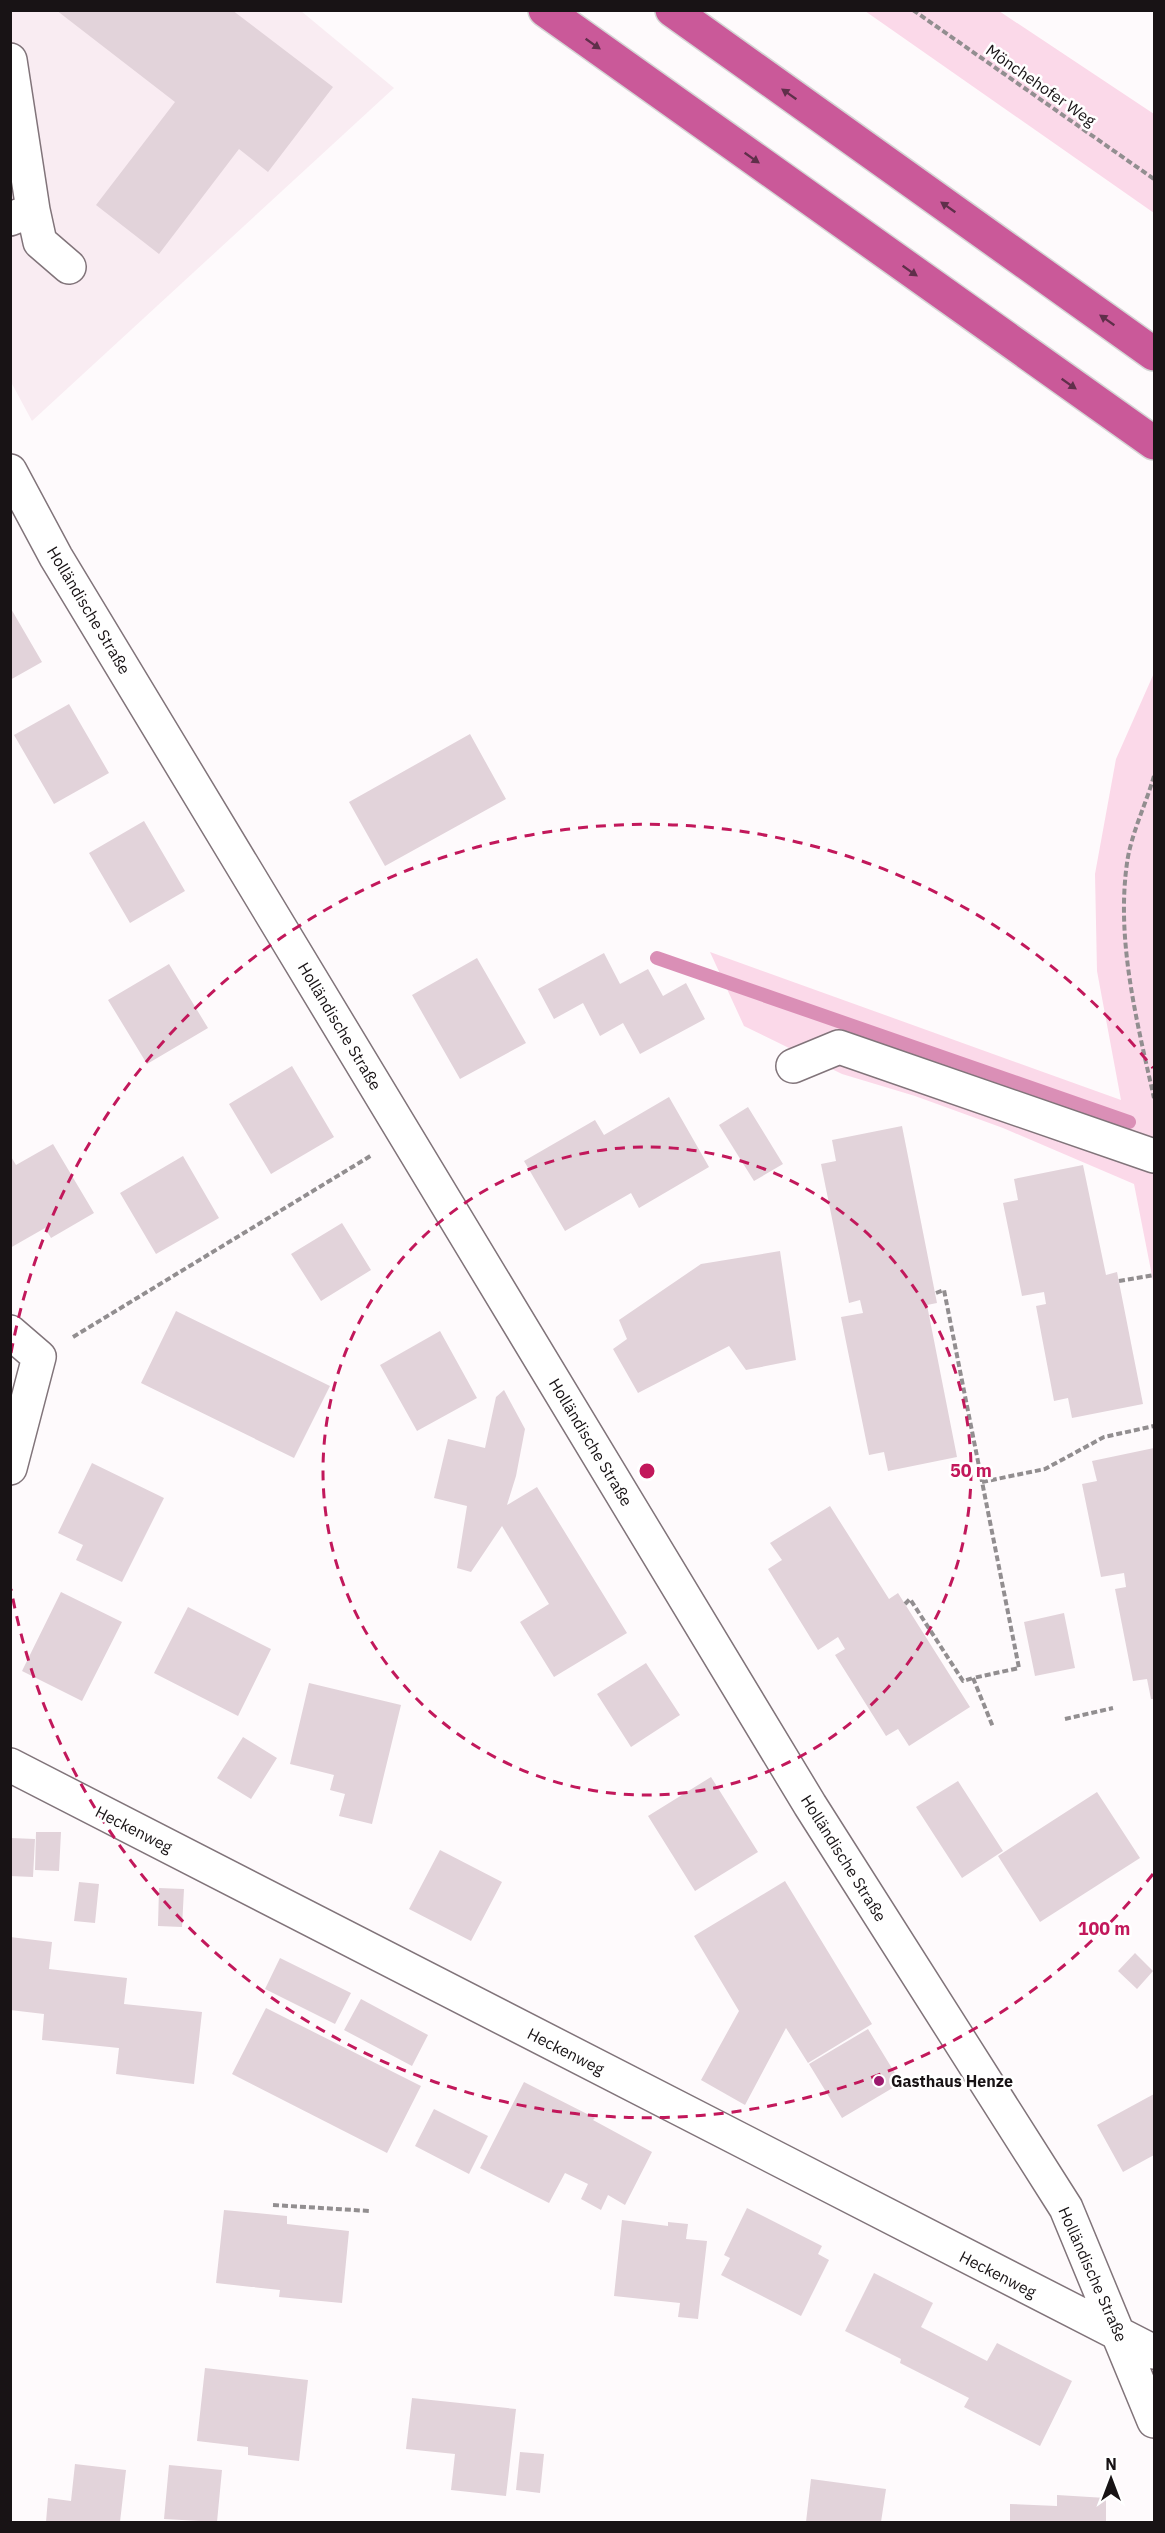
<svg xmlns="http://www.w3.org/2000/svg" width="1165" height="2533" font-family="'IBM Plex Sans',sans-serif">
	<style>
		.built { fill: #f9ecf2 }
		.green { fill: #fbd9e9 }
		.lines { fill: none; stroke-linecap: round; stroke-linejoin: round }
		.stream { stroke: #da8fb6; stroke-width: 14 }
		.building { fill: #e2d3da }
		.minor-casing { stroke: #81747a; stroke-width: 36 }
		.highway-casing { stroke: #d5d5d5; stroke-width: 36 }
		.path { stroke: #928e90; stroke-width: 4; stroke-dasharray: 6 3; stroke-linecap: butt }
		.minor { stroke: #fff; stroke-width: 33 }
		.highway { stroke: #ca5999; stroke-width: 33 }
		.oneway { fill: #5f2f4a }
		.ring { fill: none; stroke: #c2185b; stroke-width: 3; stroke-dasharray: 10 8 }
		.poi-dot { fill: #9c196d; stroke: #fff; stroke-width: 2 }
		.labels { text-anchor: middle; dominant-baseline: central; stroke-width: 5; stroke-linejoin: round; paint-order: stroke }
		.street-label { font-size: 16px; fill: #181315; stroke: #fff }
		.poi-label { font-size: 16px; font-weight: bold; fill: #181315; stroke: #fff; text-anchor: start }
		.centre { fill: #c2185b; stroke: #fff; stroke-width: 3 }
		.ring-label { font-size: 18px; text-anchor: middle; font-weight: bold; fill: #c2185b; stroke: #fff; stroke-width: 5; stroke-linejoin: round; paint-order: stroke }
	</style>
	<rect width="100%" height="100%" fill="#fefafc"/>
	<path class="built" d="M10 11H301L394 88 32 421 11 382Z"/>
	<path class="green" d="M865 11H999L1154 114V213Z
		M1154 673V1286L1134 1184 1003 1128 915 1096 842 1074 744 1026 710 952 1121 1100 1097 971 1095 874 1116 759Z"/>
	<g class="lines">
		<path class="stream" d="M657 958 1129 1122"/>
	</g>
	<path class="building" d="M56 10H232L333 87 268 172 239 149 159 254 96 205 175 102Z
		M10 607 42 662 10 680Z
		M69 704 109 773 54 804 14 735Z
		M470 734 506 799 385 866 349 802Z
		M144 821 185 891 130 923 89 853Z
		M604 953 620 984 648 969 663 996 686 983 705 1019 640 1054 623 1023 600 1036 583 1003 554 1019 538 989Z
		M477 958 526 1043 460 1079 412 995Z
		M169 964 208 1028 147 1064 108 1000Z
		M292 1066 334 1137 271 1174 229 1104Z
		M669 1097 709 1167 639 1208 631 1193 565 1231 524 1161 595 1120 604 1135Z
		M748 1107 783 1164 754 1181 719 1125Z
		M902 1126 937 1303 927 1305 957 1457 888 1471 884 1452 869 1455 841 1317 863 1313 860 1300 849 1303 821 1164 836 1161 832 1140Z
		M53 1144 94 1213 51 1238 45 1228 10 1248V1155L16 1165Z
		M183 1156 219 1218 156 1254 120 1193Z
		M1083 1165 1106 1275 1117 1272 1143 1404 1072 1418 1068 1398 1054 1401 1036 1306 1046 1304 1044 1292 1022 1296 1003 1203 1018 1200 1014 1179Z
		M342 1223 371 1270 321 1301 291 1254Z
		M780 1251 796 1360 746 1370 729 1346 638 1393 613 1349 627 1339 619 1320 701 1264Z
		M176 1311 330 1386 294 1458 141 1383Z
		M440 1331 477 1398 417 1431 380 1365Z
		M504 1390 525 1429 516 1476 507 1505 537 1487 627 1633 554 1677 520 1622 549 1604 502 1526 471 1572 457 1568 467 1506 434 1498 448 1439 485 1448 496 1397Z
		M1154 1448V1699H1151L1147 1679 1133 1681 1115 1589 1126 1587 1124 1573 1101 1577 1082 1484 1097 1481 1092 1461Z
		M92 1463 164 1498 122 1582 76 1560 83 1545 58 1533Z
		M830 1506 889 1599 898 1593 970 1707 909 1746 898 1729 886 1736 835 1655 845 1649 838 1637 818 1650 768 1569 782 1560 770 1543Z
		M61 1592 122 1622 82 1701 22 1671Z
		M188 1607 271 1649 238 1716 154 1673Z
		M1064 1613 1075 1668 1035 1676 1024 1622Z
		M646 1663 680 1715 631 1747 597 1694Z
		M309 1683 401 1705 372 1824 339 1816 345 1794 330 1790 334 1775 290 1764Z
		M243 1737 277 1758 251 1799 217 1778Z
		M711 1777 758 1852 695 1891 648 1816Z
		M958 1781 1003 1851 962 1878 916 1807Z
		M1097 1792 1140 1858 1040 1922 998 1856Z
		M36 1832H61L59 1871 35 1870Z
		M11 1838 35 1839 33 1877 10 1876Z
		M440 1850 502 1882 471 1941 409 1909Z
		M785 1881 872 2024 808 2063 786 2028 745 2105 701 2080 739 2011 694 1936Z
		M79 1882 99 1884 95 1923 74 1921Z
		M159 1888 184 1889 182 1927 158 1926Z
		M10 1937 52 1942 49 1969 127 1978 124 2004 202 2012 194 2084 116 2074 119 2048 42 2040 44 2014 10 2010Z
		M1135 1953 1153 1971 1137 1989 1118 1971Z
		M280 1958 351 1993 335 2024 265 1989Z
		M361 1999 428 2035 412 2066 344 2030Z
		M266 2008 421 2086 387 2153 232 2074Z
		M868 2029 901 2083 842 2118 809 2064Z
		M524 2082 595 2118 593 2120 652 2152 625 2205 608 2195 601 2210 581 2199 588 2184 565 2173 549 2203 480 2168Z
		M1154 2094V2155L1123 2172 1097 2125Z
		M434 2109 488 2136 469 2174 415 2146Z
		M747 2208 822 2246 818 2254 829 2260 801 2316 721 2275 730 2258 724 2255Z
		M224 2210 287 2216V2224L349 2231 342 2303 279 2297 280 2290 216 2283Z
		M622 2220 668 2226V2222L688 2224 686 2239 707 2241 698 2319 678 2317 680 2303 614 2296Z
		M874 2273 933 2303 921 2327 987 2361 997 2343 1072 2381 1040 2446 964 2407 969 2398 900 2363 901 2359 845 2331Z
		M205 2368 308 2380 299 2461 248 2455V2447L197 2441Z
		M412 2398 516 2409 506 2496 451 2490 455 2454 406 2449Z
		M520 2452 544 2454 540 2493 516 2490Z
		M75 2464 126 2470 120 2522H46L48 2498 71 2501Z
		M169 2465 222 2470 217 2522 164 2519Z
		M811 2479 886 2489 881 2522H806Z
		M1057 2495 1106 2498V2522H1010V2504L1057 2506Z"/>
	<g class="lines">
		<g class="minor-casing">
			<path id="minor" d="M10 60 33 210 10 219
				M33 210 40 242 69 267
				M10 471 56 557 810 1805 1066 2208 1154 2421
				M793 1066 839 1047 1154 1156
				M10 1332 39 1357 10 1468
				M10 1765 1154 2352"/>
		</g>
		<g class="highway-casing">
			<path id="highway" d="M545 10 1154 443
				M672 10 1154 354"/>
		</g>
		<path class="path" d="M913 10 1154 179
			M1154 776C1146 804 1131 834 1127 863 1116 941 1137 1022 1154 1098
			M1119 1281 1154 1275
			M936 1293 944 1290 1019 1668 973 1678 993 1727
			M73 1337 372 1155
			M982 1482 1045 1469 1104 1437 1154 1426
			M905 1604 910 1599 963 1681 973 1678
			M1065 1719 1113 1708
			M273 2205 369 2211"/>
		<use href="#minor" class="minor"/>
		<use href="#highway" class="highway"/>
	</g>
	<defs><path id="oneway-solid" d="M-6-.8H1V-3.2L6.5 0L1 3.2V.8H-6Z" transform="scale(1.5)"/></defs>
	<g class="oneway">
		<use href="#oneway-solid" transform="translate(593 44) rotate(35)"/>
		<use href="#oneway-solid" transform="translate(789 94) rotate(-145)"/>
		<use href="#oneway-solid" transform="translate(752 158) rotate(35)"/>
		<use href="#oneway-solid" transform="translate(948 207) rotate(-145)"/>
		<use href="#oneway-solid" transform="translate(910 271) rotate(35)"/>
		<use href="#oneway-solid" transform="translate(1107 320) rotate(-145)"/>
		<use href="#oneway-solid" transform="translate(1069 384) rotate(35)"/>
	</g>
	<g class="ring">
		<circle cx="647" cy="1471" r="324"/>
		<path d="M1153 1874A647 647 0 0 1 11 1589M11 1353A647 647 0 0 1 1153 1068"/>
	</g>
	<circle class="poi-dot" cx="879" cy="2081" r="6"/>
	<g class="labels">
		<g class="street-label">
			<text transform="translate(1041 85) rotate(35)">Mönchehofer Weg</text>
			<text transform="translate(89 610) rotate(59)">Holländische Straße</text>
			<text transform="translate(340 1026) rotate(59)">Holländische Straße</text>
			<text transform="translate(591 1442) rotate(59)">Holländische Straße</text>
			<text transform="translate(134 1829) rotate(27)">Heckenweg</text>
			<text transform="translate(844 1858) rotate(58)">Holländische Straße</text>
			<text transform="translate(566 2051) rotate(27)">Heckenweg</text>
			<text transform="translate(998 2274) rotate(27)">Heckenweg</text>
			<text transform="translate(1093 2274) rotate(66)">Holländische Straße</text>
		</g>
		<g class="poi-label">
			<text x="891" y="2081">Gasthaus Henze</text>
		</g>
	</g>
	<circle cx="647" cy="1471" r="9" class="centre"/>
	<g class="ring-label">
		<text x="971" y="1477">50 m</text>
		<text x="1104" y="1935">100 m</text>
	</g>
	<rect width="1165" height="2533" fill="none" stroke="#181315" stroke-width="24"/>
	<g transform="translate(1111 2479)" stroke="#ffffff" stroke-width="4.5" paint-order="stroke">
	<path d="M0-4.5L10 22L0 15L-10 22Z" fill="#181315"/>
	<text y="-9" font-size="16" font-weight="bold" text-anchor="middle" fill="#181315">N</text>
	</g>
</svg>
